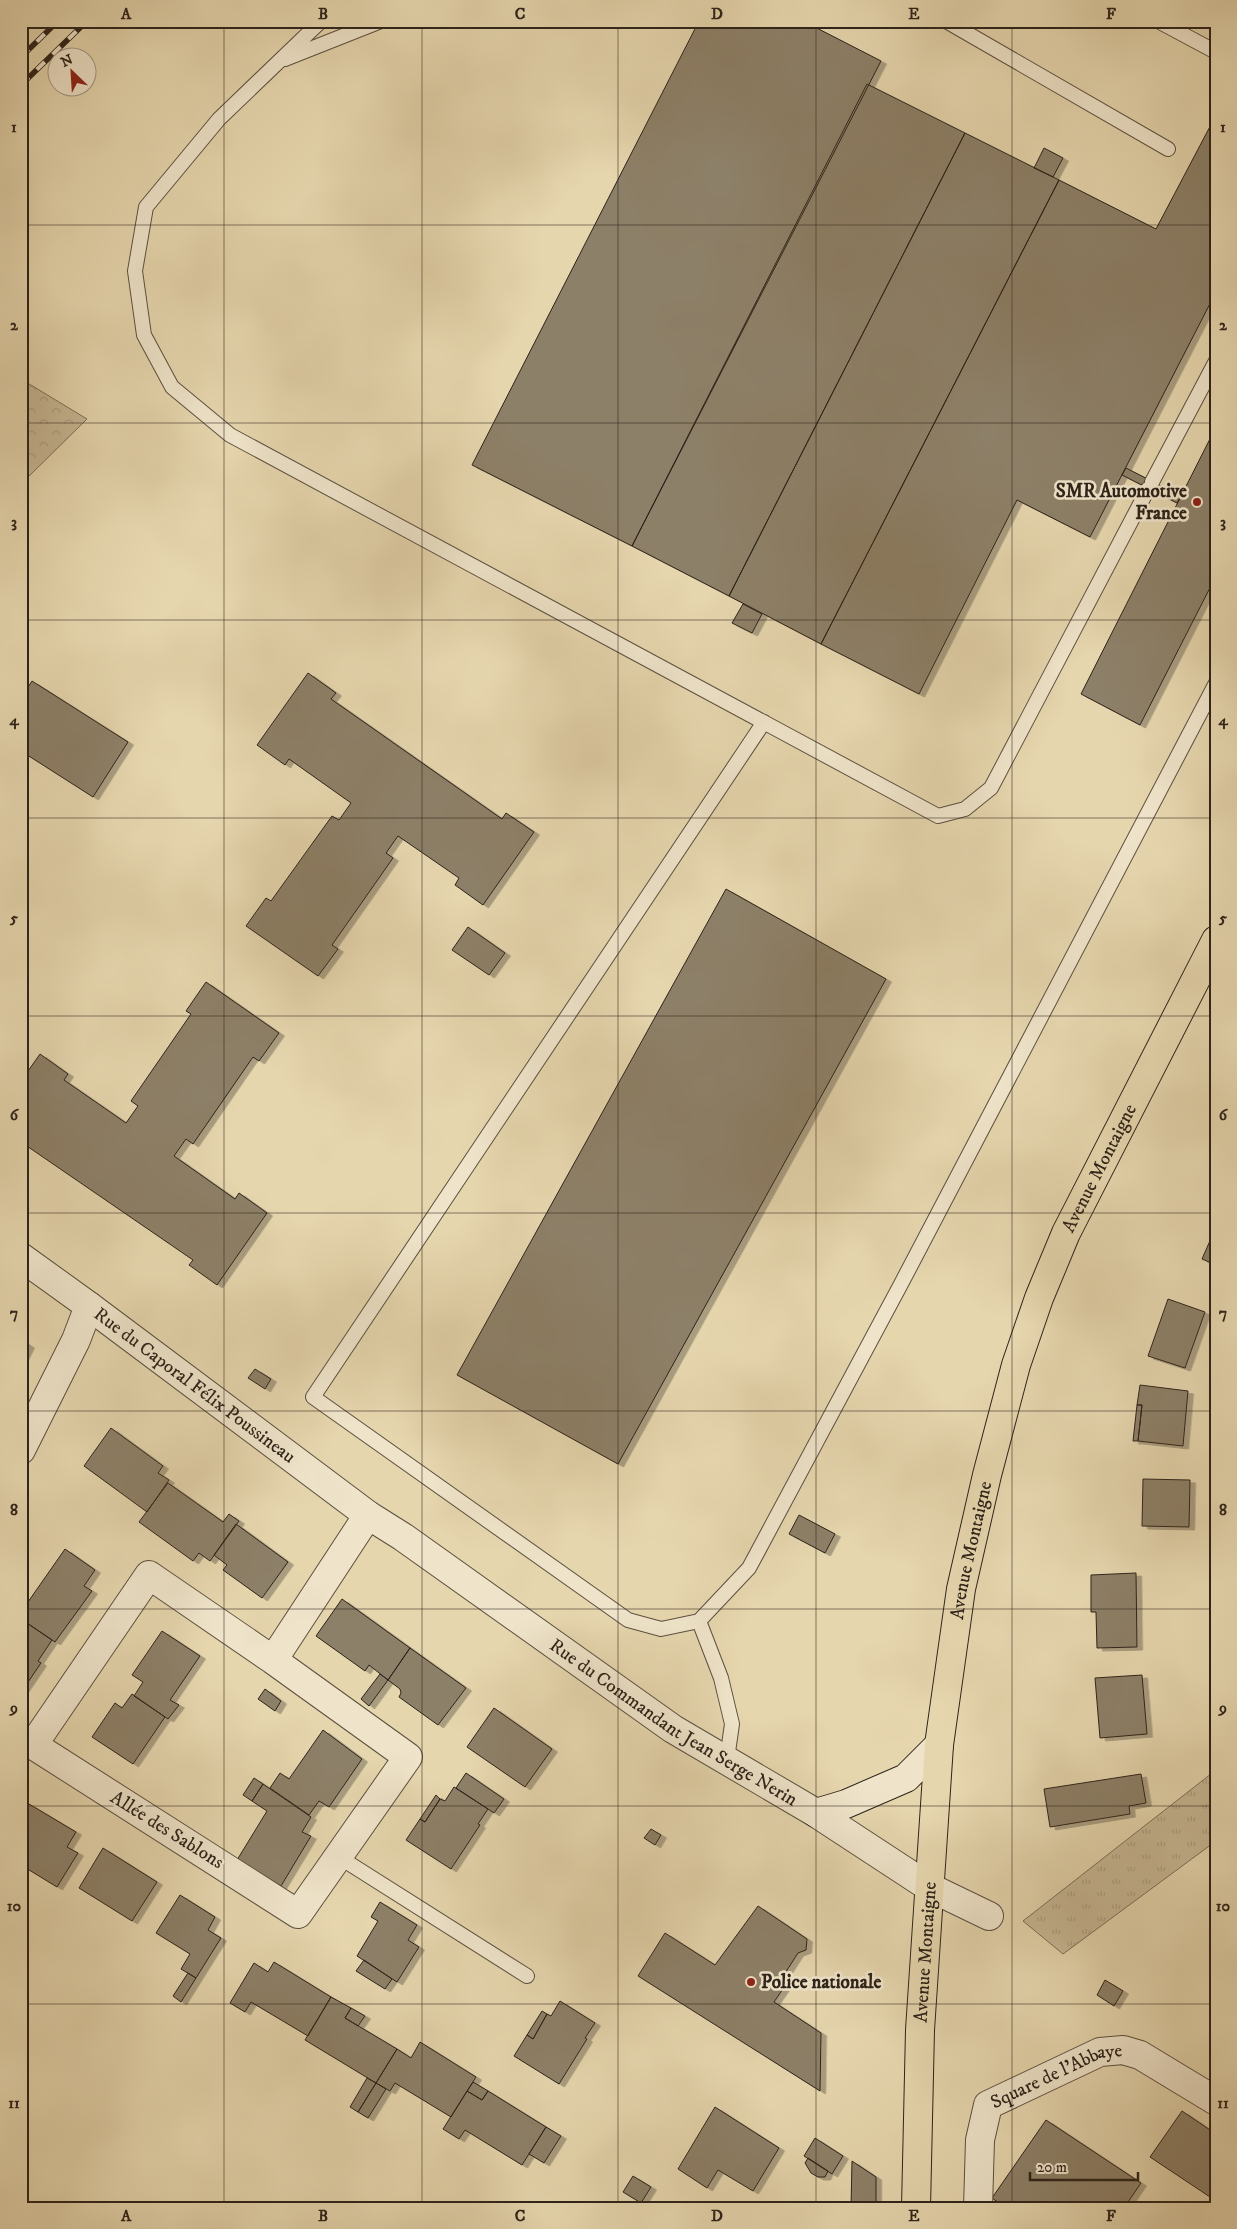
<svg xmlns="http://www.w3.org/2000/svg" width="1237" height="2229" font-family="'IM FELL DW Pica',serif">
	<style>
		.grass { fill: url(#grass-tufts); stroke: #7a6e58 }
		.forest { fill: url(#forest-crowns); stroke: #7a6e58 }
		.building { fill: #8d8067; stroke: #2d231a; filter: url(#shadow) }
		.lines { fill: none; stroke-linecap: round; stroke-linejoin: round }
		.lane-casing { stroke: #5b503f; stroke-width: 16 }
		.street-casing { stroke: #5b503f; stroke-width: 30 }
		.secondary-casing { stroke: #2d231a; stroke-width: 30 }
		.primary-casing { stroke: #2d231a; stroke-width: 30 }
		.lane { stroke: #efe4ca; stroke-width: 14 }
		.street { stroke: #efe4ca; stroke-width: 28 }
		.secondary { stroke: #efe4ca; stroke-width: 28 }
		.primary { stroke: #e6d6ae; stroke-width: 28 }
		.rail-casing { stroke: #2d231a; stroke-width: 5.5 }
		.rail { stroke: #efe4ca; stroke-width: 4; stroke-dasharray: 11; stroke-linecap: butt }
		.grid { fill: none; stroke: #2d231a; stroke-width: 1; stroke-opacity: 0.55 }
		.poi-dot { fill: #8f2418; stroke: #efe4ca; stroke-width: 2 }
		.labels { text-anchor: middle; dominant-baseline: central; stroke-width: 5; stroke-linejoin: round; paint-order: stroke }
		.poi-label { font-size: 19px; font-weight: bold; fill: #2d231a; stroke: #efe4ca; text-anchor: end }
		.street-label { font-size: 19px; fill: #2d231a; stroke: #efe4ca }
		.neatline { fill: none; stroke: #2d231a; stroke-width: 2 }
		.grid-label { font-size: 16px; text-anchor: middle; font-weight: bold; fill: #2d231a }
	</style>
	<defs>
		<pattern id="grass-tufts" width="24" height="20" patternUnits="userSpaceOnUse" patternTransform="scale(1.25)"><rect width="24" height="20" fill="#c7b895"/><path d="M3 7l-1-3M5 7V3M7 7l1-3M15 17l-1-3M17 17v-4M19 17l1-3" fill="none" stroke="#ab9e80"/></pattern>
		<pattern id="forest-crowns" width="20" height="18" patternUnits="userSpaceOnUse" patternTransform="scale(1.25)"><rect width="20" height="18" fill="#c7b895"/><path d="M2 6a3 3 0 1 1 6 0M12 15a3 3 0 1 1 6 0" fill="none" stroke="#ab9e80"/></pattern>
		<filter id="shadow"><feDropShadow dx="5.5" dy="3" stdDeviation="0" flood-color="#0004"/></filter>
	</defs>
	<rect width="100%" height="100%" fill="#e6d6ae"/>
	<filter id="stains"><feTurbulence type="fractalNoise" baseFrequency=".004" numOctaves="4"/><feColorMatrix values="0 0 0 0 .2 0 0 0 0 .09 0 0 0 0 .02 0 0 0 .5 -.17"/></filter>
	<radialGradient id="worn" r=".72"><stop offset=".6" stop-color="#630" stop-opacity="0"/><stop offset="1" stop-color="#630" stop-opacity=".3"/></radialGradient>
	<path class="grass" d="M1216 1770V1841L1063 1954 1023 1921Z"/>
	<path class="forest" d="M21 379 87 419 21 484Z"/>
	<path class="building" d="M699 21H803L881 61 632 546 472 465Z
		M867 84 965 133 729 596 632 546Z
		M1215 117 1216 292 1090 537 1017 500 919 694 821 644 1059 180 1156 229Z
		M965 133 1059 180 821 644 729 596Z
		M1044 148 1063 158 1053 177 1034 168Z
		M1216 427V576L1140 725 1081 694Z
		M1126 468 1181 496 1177 503 1122 475Z
		M743 604 762 614 752 633 732 623Z
		M308 673 336 693 331 699 502 819 506 813 534 832 483 905 455 885 459 878 398 836 386 853 393 858 332 945 338 949 318 976 246 926 266 898 271 901 332 816 339 820 351 803 289 759 285 765 257 745Z
		M32 681 128 742 93 797 21 751V698Z
		M726 889 886 979 618 1464 457 1375Z
		M468 927 505 953 489 975 452 950Z
		M206 982 279 1033 259 1061 253 1057 193 1144 186 1139 174 1156 235 1199 239 1193 267 1213 217 1285 189 1265 193 1260 21 1142V1081L40 1054 68 1074 64 1080 126 1123 138 1106 131 1101 191 1014 186 1011Z
		M1216 1227V1265L1202 1259Z
		M1168 1299 1205 1312 1185 1368 1148 1356Z
		M21 1340 29 1345 21 1361Z
		M255 1369 271 1379 265 1389 248 1378Z
		M1140 1385 1188 1391 1183 1446 1138 1441 1142 1405H1137Z
		M1137 1405H1142L1138 1441H1133Z
		M111 1428 163 1466 158 1473 169 1480 147 1512 84 1466Z
		M1143 1479 1190 1480 1189 1527 1142 1526Z
		M168 1483 223 1522 229 1514 239 1521 210 1561 199 1553 193 1561 139 1522Z
		M799 1515 835 1534 825 1553 789 1534Z
		M236 1524 288 1562 262 1598 223 1570 227 1565 214 1555Z
		M65 1549 95 1570 84 1586 92 1591 55 1642 21 1619V1612Z
		M1136 1573 1137 1647 1097 1648 1096 1612H1091V1575Z
		M342 1599 410 1648 388 1680 369 1665 365 1671 316 1636Z
		M21 1619 52 1640 38 1661 41 1663 22 1691Z
		M162 1631 200 1656 170 1700 179 1705 168 1719 134 1696 143 1682 132 1675Z
		M410 1648 466 1688 438 1725 399 1697 401 1693 400 1689 388 1680Z
		M380 1674 388 1680 369 1706 361 1699Z
		M1142 1675 1147 1734 1100 1738 1095 1678Z
		M265 1689 281 1701 275 1711 258 1699Z
		M132 1694 165 1717 133 1764 92 1737 115 1703 122 1708Z
		M494 1708 552 1749 525 1787 467 1747Z
		M323 1730 362 1759 329 1807 319 1801 309 1815 270 1788 280 1773 289 1779Z
		M466 1773 504 1799 494 1813 456 1788Z
		M1141 1774 1146 1803 1129 1806 1130 1814 1050 1827 1044 1789Z
		M254 1778 263 1784 252 1801 243 1795Z
		M263 1784 311 1817 302 1832 311 1836 281 1886 237 1860 267 1811 252 1801Z
		M454 1787 488 1809 478 1824 480 1825 451 1869 406 1840 420 1819 425 1822 440 1799 445 1801Z
		M436 1795 440 1799 425 1822 420 1819Z
		M29 1804 76 1832 67 1847 78 1853 57 1887 21 1865V1812L23 1813Z
		M651 1829 661 1835 655 1845 644 1838Z
		M103 1848 157 1882 132 1921 79 1888Z
		M180 1895 215 1917 208 1930 221 1938 196 1978 181 1969 190 1954 156 1933Z
		M380 1902 417 1925 408 1940 419 1947 397 1982 357 1956 378 1921 371 1917Z
		M758 1906 807 1939 806 1950 798 1953 782 1978 786 1981 785 1986 774 2002 821 2033 820 2091 638 1976 665 1933 715 1965Z
		M364 1960 392 1979 385 1989 356 1971Z
		M274 1962 331 1997 308 2036 251 2002 245 2012 230 2003 254 1963 268 1972Z
		M188 1973 196 1978 181 2002 173 1996Z
		M1105 1980 1123 1991 1114 2006 1097 1995Z
		M331 1997 351 2008 345 2018 397 2049 376 2083 305 2040Z
		M560 2001 595 2023 585 2038 587 2039 559 2084 514 2056 527 2035 533 2039 547 2014 551 2016Z
		M351 2008 365 2016 358 2026 345 2018Z
		M542 2011 547 2014 533 2039 527 2035Z
		M420 2042 476 2077 451 2117 395 2083 390 2091 376 2083 397 2049 411 2058Z
		M367 2078 376 2083 358 2112 350 2107Z
		M473 2082 488 2091 482 2100 467 2091Z
		M376 2083 386 2089 368 2118 358 2112Z
		M467 2091 482 2100 488 2091 546 2127 522 2165 465 2130 459 2139 443 2129Z
		M715 2107 779 2148 753 2191 718 2170 707 2188 678 2169Z
		M1182 2111 1216 2134V2201L1150 2157Z
		M1046 2120 1141 2183 1124 2208H1006L992 2198Z
		M546 2127 561 2136 544 2163 529 2154Z
		M815 2138 843 2156 832 2174 804 2156Z
		M808 2158 828 2171 825 2177H818L811 2173 805 2163Z
		M852 2161 876 2177V2208H851Z
		M633 2176 651 2187 641 2203 623 2192Z"/>
	<g class="lines">
		<g class="lane-casing">
			<path id="lane" d="M321 21 219 119 146 207 135 271 144 335 172 387 230 435 938 816 965 809 991 788 1148 489
				M946 21 1168 149
				M1158 21 1216 52
				M285 59 381 21
				M1152 482 1216 361
				M699 1621 661 1629 628 1620 313 1397 764 722
				M727 1759 732 1724 721 1678 699 1621 749 1568 901 1284 1216 683
				M339 1857 527 1976"/>
		</g>
		<g class="street-casing">
			<g id="street">
				<path id="s1" d="M21 1257 89 1306 368 1515 403 1537 673 1729 816 1813 929 1887 989 1916"/>
				<path d="M21 1450 76 1340 89 1306"/>
				<path d="M273 1660 408 1757 298 1914 33 1745 149 1575 273 1660 368 1515"/>
				<path id="s2" d="M978 2208 980 2140 988 2105 1100 2052 1123 2050 1140 2055 1216 2101"/>
			</g>
		</g>
		<g class="secondary-casing">
			<path id="secondary" d="M816 1813 846 1804 906 1778 939 1745"/>
		</g>
		<g class="primary-casing">
			<g id="primary">
				<path id="s3" d="M916 2208 920 2030 939 1745 961 1589 987 1475 1016 1365 1039 1298 1066 1233 1216 940"/>
			</g>
		</g>
		<use href="#lane" class="lane"/>
		<use href="#street" class="street"/>
		<use href="#secondary" class="secondary"/>
		<use href="#primary" class="primary"/>
		<g class="rail-casing">
			<path id="rail" d="M21 57 58 21
				M21 85 87 21"/>
		</g>
		<use href="#rail" class="rail"/>
	</g>
	<path class="grid" d="M224 21V2208M422 21V2208M618 21V2208M816 21V2208M1012 21V2208M21 225H1216M21 423H1216M21 620H1216M21 818H1216M21 1016H1216M21 1213H1216M21 1411H1216M21 1609H1216M21 1806H1216M21 2004H1216"/>
	<g class="poi-dot">
		<circle cx="1197" cy="502" r="5"/>
		<circle cx="751" cy="1982" r="5"/>
	</g>
	<g class="labels">
		<g class="poi-label">
			<text x="1187" y="491">SMR Automotive<tspan x="1187" dy="22">France</tspan></text>
			<text x="761" y="1982" text-anchor="start">Police nationale</text>
		</g>
		<g class="street-label">
			<text stroke="none"><textPath href="#s3" startOffset="1066">Avenue Montaigne</textPath></text>
			<text stroke="none"><textPath href="#s1" startOffset="216">Rue du Caporal Félix Poussineau</textPath></text>
			<text stroke="none"><textPath href="#s3" startOffset="661">Avenue Montaigne</textPath></text>
			<text stroke="none"><textPath href="#s1" startOffset="802">Rue du Commandant Jean Serge Nerin</textPath></text>
			<text transform="translate(167 1830) rotate(32)">Allée des Sablons</text>
			<text stroke="none"><textPath href="#s3" startOffset="256">Avenue Montaigne</textPath></text>
			<text stroke="none"><textPath href="#s2" startOffset="179">Square de l'Abbaye</textPath></text>
		</g>
	</g>
	<rect width="1237" height="2229" fill="none" stroke="#e6d6ae" stroke-width="55"/>
	<g transform="translate(72 72) rotate(335)"><circle r="24" fill="#efe4ca" stroke="#a19784"/>
	<path d="M0-4L9 19L0 12L-9 19Z" fill="#8f2418"/>
	<text y="-8" font-size="14" font-weight="bold" text-anchor="middle" fill="#2d231a">N</text>
	</g>
	<path d="M1030 2172v8h108v-8" fill="none" stroke="#2d231a" stroke-width="2.5"/>
	<text x="1037" y="2172" font-size="15" fill="#2d231a" stroke="#efe4ca" stroke-width="4" paint-order="stroke">20 m</text>
	<rect x="28" y="28" width="1182" height="2174" class="neatline"/>
	<g class="grid-label">
		<text x="126" y="19">A</text>
		<text x="323" y="19">B</text>
		<text x="520" y="19">C</text>
		<text x="717" y="19">D</text>
		<text x="914" y="19">E</text>
		<text x="1111" y="19">F</text>
		<text x="14" y="132">1</text>
		<text x="1223" y="132">1</text>
		<text x="14" y="330">2</text>
		<text x="1223" y="330">2</text>
		<text x="14" y="527">3</text>
		<text x="1223" y="527">3</text>
		<text x="14" y="725">4</text>
		<text x="1223" y="725">4</text>
		<text x="14" y="923">5</text>
		<text x="1223" y="923">5</text>
		<text x="14" y="1120">6</text>
		<text x="1223" y="1120">6</text>
		<text x="14" y="1318">7</text>
		<text x="1223" y="1318">7</text>
		<text x="14" y="1515">8</text>
		<text x="1223" y="1515">8</text>
		<text x="14" y="1713">9</text>
		<text x="1223" y="1713">9</text>
		<text x="14" y="1911">10</text>
		<text x="1223" y="1911">10</text>
		<text x="14" y="2108">11</text>
		<text x="1223" y="2108">11</text>
		<text x="126" y="2221">A</text>
		<text x="323" y="2221">B</text>
		<text x="520" y="2221">C</text>
		<text x="717" y="2221">D</text>
		<text x="914" y="2221">E</text>
		<text x="1111" y="2221">F</text>
	</g>
	<rect width="100%" height="100%" filter="url(#stains)"/>
	<rect width="100%" height="100%" fill="url(#worn)"/>
</svg>
